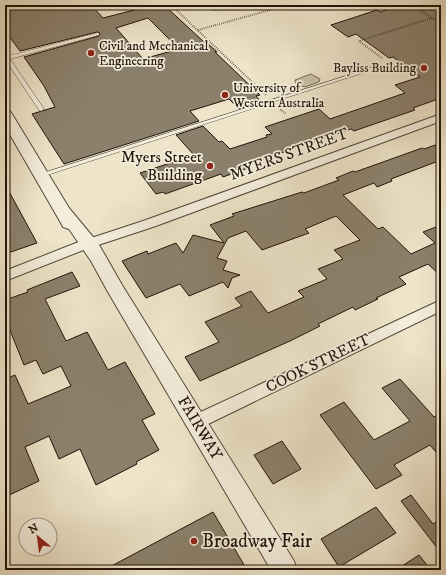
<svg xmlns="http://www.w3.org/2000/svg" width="446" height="575" font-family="'IM FELL DW Pica',serif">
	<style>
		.green { fill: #cac0a8; stroke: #766a58 }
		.building { fill: #8b806c; stroke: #211308; fill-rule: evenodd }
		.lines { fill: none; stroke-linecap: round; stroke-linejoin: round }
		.service-casing { stroke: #544738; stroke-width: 1 }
		.minor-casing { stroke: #544738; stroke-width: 2 }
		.tertiary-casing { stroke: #544738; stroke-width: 2 }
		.path { stroke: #211308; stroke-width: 2; stroke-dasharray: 0.5 1.5; stroke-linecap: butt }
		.service { fill: #f3eddc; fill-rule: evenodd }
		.minor { fill: #f3eddc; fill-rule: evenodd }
		.tertiary { fill: #f3eddc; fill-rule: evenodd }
		.poi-dot { fill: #8f2418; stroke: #f3eddc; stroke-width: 1.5 }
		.labels { text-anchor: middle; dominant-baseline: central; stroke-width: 3.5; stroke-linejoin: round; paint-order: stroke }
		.far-poi-label { font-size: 13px; fill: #211308; stroke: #f3eddc; text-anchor: start }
		.street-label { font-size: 16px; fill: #211308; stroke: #f3eddc }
		.poi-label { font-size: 16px; fill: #211308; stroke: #f3eddc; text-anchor: end }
		.near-poi-label { font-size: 19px; fill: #211308; stroke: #f3eddc; text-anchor: start }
	</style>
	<rect width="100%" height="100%" fill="#ede4c9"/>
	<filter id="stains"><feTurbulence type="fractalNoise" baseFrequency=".005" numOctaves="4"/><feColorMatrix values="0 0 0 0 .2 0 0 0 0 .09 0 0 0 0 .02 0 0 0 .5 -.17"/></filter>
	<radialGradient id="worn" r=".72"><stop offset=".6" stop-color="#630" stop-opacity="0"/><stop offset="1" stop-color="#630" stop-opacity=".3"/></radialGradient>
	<path class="green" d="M311 74 320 79 319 82 305 87 296 84 295 80Z"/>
	<path class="building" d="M30 5H91L103 18 138 9 134 5H164L204 42H206L217 52H215L260 95 256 96 261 102 239 109 229 99 190 111 199 121 64 164 32 114 55 107 44 86 24 57 99 36 100 33 97 32 20 51 5 31V11ZM148 18 179 49 143 59 116 28Z
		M397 5H441V98L413 108 415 110 354 131 351 129 249 164 251 167 223 177 221 174 165 194 163 192 156 194 140 173 194 155 176 135 203 126 219 142 222 141 230 149 267 137 266 135 272 134 265 127 319 109 330 119 405 93 395 85 420 77 393 57 389 58 356 34 348 37 331 25 377 10 381 12Z
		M441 143V160L391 179 392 181 377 187 374 183 343 195 378 229 383 227 411 254 435 243 423 232 441 225V276L428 264 399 277 406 284 376 298 378 299 355 310 353 307 318 324 320 326 290 341 200 381 185 357 219 342 205 322 242 306 235 298 251 291 268 313 304 297 298 291 327 279 318 269 343 259 334 250 360 240 336 216 305 229 309 233 262 250 246 231 228 238 217 258 227 261 223 270 240 275 232 278 228 288 223 282 189 296 180 284 146 298 122 261 147 251 148 254 176 243 183 253 193 235 224 243 210 225 234 216 232 214 302 192 304 193 339 180 336 178 353 171 355 172 422 148 424 149Z
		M5 184 37 243 5 254Z
		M72 272 80 286 45 299 66 341 87 332 108 370 125 362 155 414 142 420 159 450 136 462 137 464 96 485 80 449 59 459 49 436 25 447 39 481 5 497V379L15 375 28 404 71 386 61 366 43 374 36 360 24 365 5 318V300L28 292 27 290Z
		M400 379 434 417 441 413V458L430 445 394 465 402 475 376 489 320 415 344 402 374 440 410 421 382 388Z
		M282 441 301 469 273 484 254 455Z
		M411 495 433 524 441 519V553L401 501Z
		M376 507 396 533 339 567 321 539Z
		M213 512 247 570H104Z
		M419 555 431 570H396Z"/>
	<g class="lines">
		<g class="service-casing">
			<path id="service" d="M97 33H99V35L10 59 44 109 41 111 39 110 5 59V54L8 56Z
				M380 65 384 66 44 176H40L39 175 40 174Z"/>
		</g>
		<g class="minor-casing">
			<path id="minor" d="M441 114V121L153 227 86 249 5 281V271L76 243 143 221Z
				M441 300V311L202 427 196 429 190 427 188 422 190 417Z"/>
		</g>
		<g class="tertiary-casing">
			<path id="tertiary" d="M5 110 10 111 12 114 69 208 98 243 122 285 294 561 297 570H271L108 292 91 261 69 229 63 227 61 223 5 126Z"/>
		</g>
		<path class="path" d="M171 5 266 95
			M190 5 216 10 269 9
			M412 5 441 24
			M198 30 288 5
			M382 58 359 41 432 18
			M279 108 286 114"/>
		<use href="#service" class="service"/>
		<use href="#minor" class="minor"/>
		<use href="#tertiary" class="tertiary"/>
	</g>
	<g class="poi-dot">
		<circle cx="91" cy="53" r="4"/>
		<circle cx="424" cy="68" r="4"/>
		<circle cx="225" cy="95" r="4"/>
		<circle cx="210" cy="166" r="4"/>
		<circle cx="194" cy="541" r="4"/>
	</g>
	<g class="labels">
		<g class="far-poi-label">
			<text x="99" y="46">Civil and Mechanical<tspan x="99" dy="15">Engineering</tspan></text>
			<text x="416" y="68" text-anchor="end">Bayliss Building</text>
			<text x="233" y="88">University of<tspan x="233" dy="15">Western Australia</tspan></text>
		</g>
		<g class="street-label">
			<text transform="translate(289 154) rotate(-20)">MYERS STREET</text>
			<text transform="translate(318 363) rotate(-26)">COOK STREET</text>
			<text transform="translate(200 428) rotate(59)">FAIRWAY</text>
		</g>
		<g class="poi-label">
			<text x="202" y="157">Myers Street<tspan x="202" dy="18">Building</tspan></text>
		</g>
		<g class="near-poi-label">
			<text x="202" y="541">Broadway Fair</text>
		</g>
	</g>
	<rect width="446" height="575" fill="none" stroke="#ede4c9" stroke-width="20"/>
	<rect x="6" y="6" width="434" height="563" fill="none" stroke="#211308" stroke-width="2"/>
	<rect x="10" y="10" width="426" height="555" fill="none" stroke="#211308"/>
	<g transform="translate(38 537) rotate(331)"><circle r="19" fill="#f3eddc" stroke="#9f9687"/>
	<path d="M0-3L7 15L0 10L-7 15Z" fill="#8f2418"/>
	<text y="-6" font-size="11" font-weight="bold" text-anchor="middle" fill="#211308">N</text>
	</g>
	<rect width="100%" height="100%" filter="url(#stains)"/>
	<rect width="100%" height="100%" fill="url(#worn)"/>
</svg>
